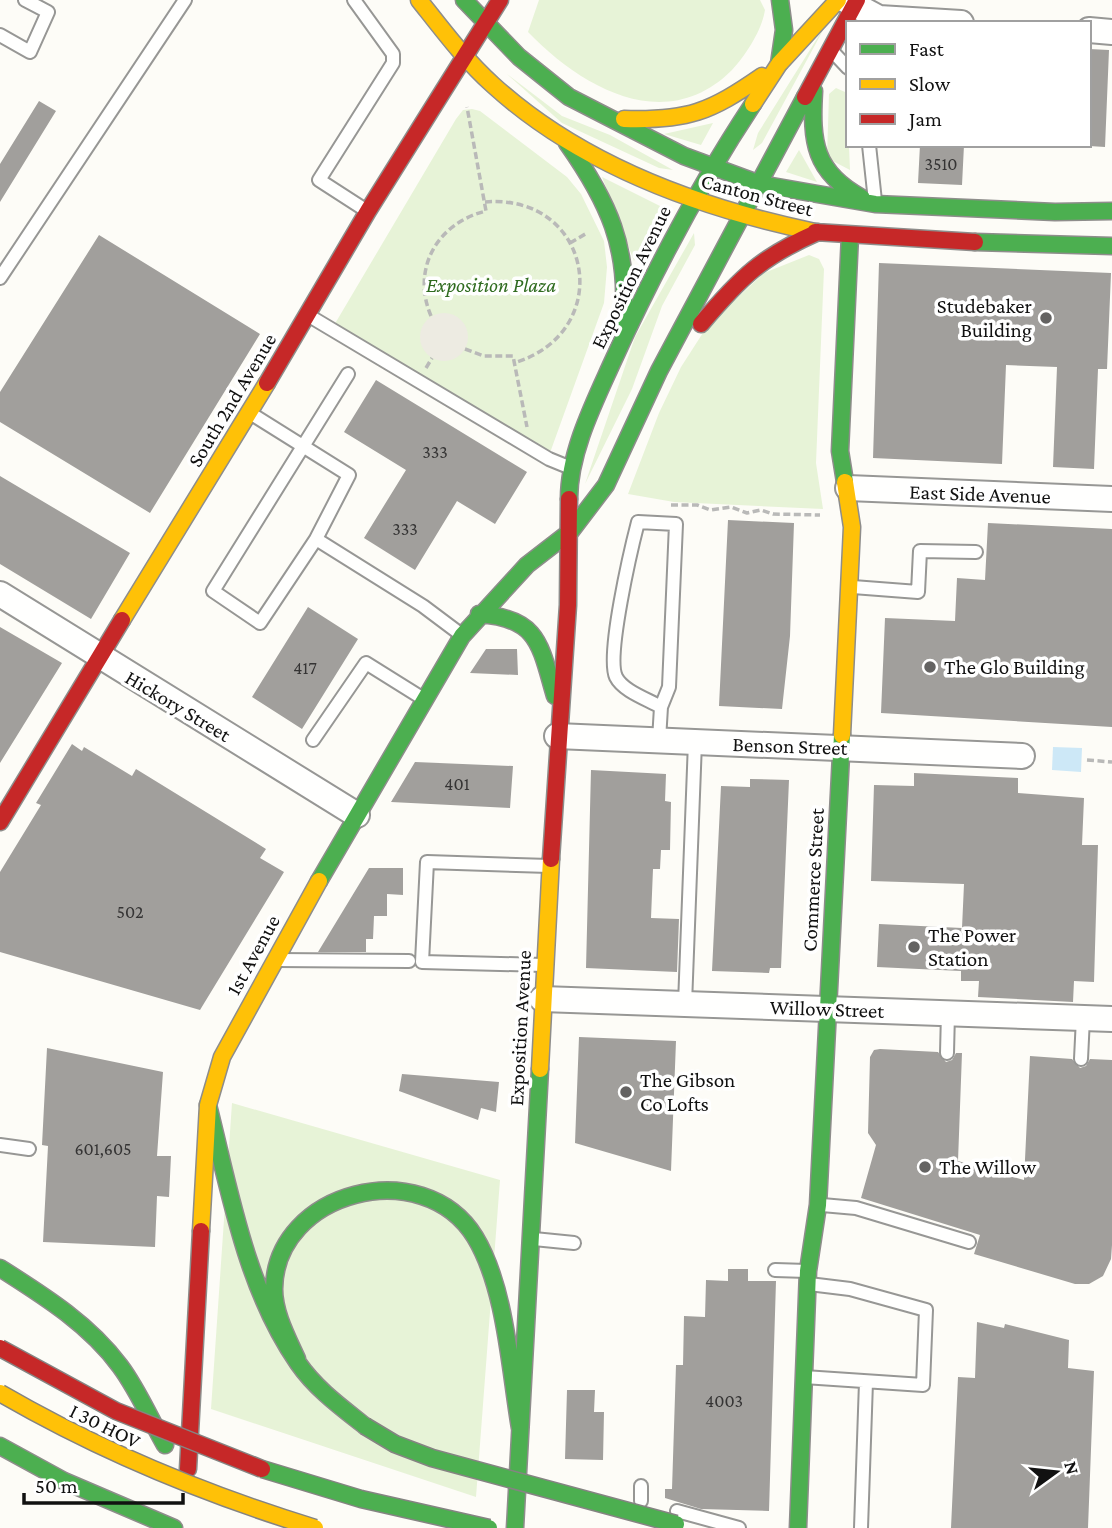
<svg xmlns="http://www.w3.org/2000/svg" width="1112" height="1528" font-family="'Crimson Pro',serif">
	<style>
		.green { fill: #e7f3d7 }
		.plaza { fill: #edebe2 }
		.water { fill: #cde8f7 }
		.building { fill: #a19f9c }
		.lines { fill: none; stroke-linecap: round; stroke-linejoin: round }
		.lane-casing { stroke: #979795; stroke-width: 16 }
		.street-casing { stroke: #979795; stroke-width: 28 }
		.fast-casing { stroke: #8e8d8b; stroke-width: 19 }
		.slow-casing { stroke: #8e8d8b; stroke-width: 19 }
		.jam-casing { stroke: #8e8d8b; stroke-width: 19 }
		.path { stroke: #b9b9b8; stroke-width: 3.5; stroke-dasharray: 7 3.5; stroke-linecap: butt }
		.lane { stroke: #fffffe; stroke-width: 12 }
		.street { stroke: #fffffe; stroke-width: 24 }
		.fast { stroke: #4caf50; stroke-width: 16 }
		.slow { stroke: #ffc107; stroke-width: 16 }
		.jam { stroke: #c62828; stroke-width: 16 }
		.fast-bridge-casing { stroke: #858482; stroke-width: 19; stroke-linecap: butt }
		.slow-bridge-casing { stroke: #858482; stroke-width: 19; stroke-linecap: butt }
		.jam-bridge-casing { stroke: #858482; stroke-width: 19; stroke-linecap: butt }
		.fast-bridge { stroke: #4caf50; stroke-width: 16 }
		.slow-bridge { stroke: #ffc107; stroke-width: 16 }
		.jam-bridge { stroke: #c62828; stroke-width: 16 }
		.poi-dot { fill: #646362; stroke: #fff; stroke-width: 2.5 }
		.labels { text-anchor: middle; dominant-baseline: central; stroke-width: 7; stroke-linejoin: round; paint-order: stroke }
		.number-label { font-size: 18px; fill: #353434 }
		.street-label { font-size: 21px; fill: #111; stroke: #fff }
		.park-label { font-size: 21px; font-style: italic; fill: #2f6b1f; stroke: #fff }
		.poi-label { font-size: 21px; fill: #111; stroke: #fff; text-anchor: start }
	</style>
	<rect width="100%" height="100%" fill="#fdfcf7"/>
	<path class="green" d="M539 0H760L765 10C762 30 746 55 732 70 666 136 582 88 528 32Z
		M828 21 762 143 753 150 758 133Z
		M507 74 562 116 610 135 673 170 659 168 562 123Z
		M836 88 845 92 847 101 850 170 827 158 829 94Z
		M472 109 480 111 567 177 581 194 604 241 607 267 604 303 551 450 545 454 333 327 456 119 463 110Z
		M713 123 701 145 664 134Z
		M799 150 817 182 786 172Z
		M602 177 660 206V212L634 261Z
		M694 233 695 245 662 306 632 389 585 484 635 337Z
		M809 255 819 259 824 269 816 463 823 509 674 502 628 494 659 413 681 367 708 325 764 273Z
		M232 1103 500 1180 476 1497 211 1409Z"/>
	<path class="plaza" d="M420 337a24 24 0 1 1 48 0a24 24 0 1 1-48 0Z"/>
	<path class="water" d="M1053 747 1082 748 1081 772 1052 770Z"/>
	<path class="building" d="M1089 49 1109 50 1105 147 1089 146Z
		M39 101 56 111 0 202V164Z
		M920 145H964L962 185 918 183Z
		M99 235 260 334 150 513 0 422V392Z
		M879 263 1111 273 1107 369H1098L1094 469 1053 467 1057 367 1006 365 1002 464 873 458Z
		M376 380 527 472 495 524 457 501 415 570 364 538 406 470 344 432Z
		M0 476 130 553 91 619 0 564Z
		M728 520 794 523 790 636 782 709 719 706Z
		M988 523 1112 529V727L881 713 885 618 955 621 957 578 985 580Z
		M308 607 358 639 302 729 252 697Z
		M0 627 62 663 0 763Z
		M486 649H517L518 675 470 673Z
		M72 744 82 751 84 747 132 776 136 769 266 849 260 858 284 872 200 1010 0 952V872L41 805 36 803Z
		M415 762 513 766 510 808 391 802Z
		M591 770 666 774 665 801 671 802 670 850H661L660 869H653L651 918 679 919 677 972 586 968Z
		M914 773 1018 778V793L1084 798 1082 845H1098L1094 982 1074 981 1073 1002 978 997 979 981H961V971L877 967 879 924 962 928 964 884 871 881 874 785 914 786Z
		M750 779 789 780 781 968H770L769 973 712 971 721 786 750 787Z
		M369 868H403V895L387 894V916H374L373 939H366V952H318Z
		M579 1037 676 1041 671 1171 575 1143Z
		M47 1048 163 1072 157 1156H171L169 1197 157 1196 155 1247 43 1242 48 1146 42 1145Z
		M880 1049 938 1052 946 1062 952 1060 956 1053H962L958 1161 1024 1180 1030 1056 1072 1059 1080 1068 1086 1066 1090 1059 1112 1060V1245L1111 1259 1103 1276 1089 1284H1075L974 1254 980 1235 861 1198 876 1145 868 1133 870 1057 874 1050Z
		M402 1074 499 1082 496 1112 481 1108 478 1120 399 1091Z
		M728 1269H748V1281H776L769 1511 701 1509 665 1498V1489H672L676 1365H683L684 1316 705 1317 706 1280 728 1281Z
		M977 1322 1004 1328 1005 1324 1069 1340 1068 1368 1094 1371 1088 1528H951L958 1377 975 1378Z
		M567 1390H595L594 1412H604L603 1460 565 1459Z"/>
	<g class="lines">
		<g class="lane-casing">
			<path id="lane" d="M354 0 393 54V63L319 180 367 211
				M0 35 30 52 48 12 25 0
				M831 50 848 68
				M869 145 875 201
				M0 278 185 0
				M311 317 549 459 571 468
				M250 413 349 475 316 539 423 606 459 633
				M316 539 260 623 213 591 348 374
				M853 587 918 592 920 551 976 552
				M313 740 366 663 422 698
				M659 740 661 707 669 687 676 524 638 522C631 549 606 656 616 677 623 691 647 699 661 707
				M277 960 409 961
				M544 965 422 962 427 862 549 866
				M685 1004 695 742
				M947 1053 948 1013
				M1081 1059 1083 1018
				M0 1145 29 1149
				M822 1205 856 1208 969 1242
				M534 1239 574 1243
				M775 1270 807 1271
				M804 1377 923 1385 926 1310 850 1289 809 1284
				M641 1501V1486
				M677 1511 739 1528
				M861 1528 866 1382"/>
		</g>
		<g class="street-casing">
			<path id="street" d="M845 0 879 18 961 23
				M1089 30 1112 32
				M848 488 1112 499
				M0 594 357 815
				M557 736 1022 756
				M542 999 1112 1019"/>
		</g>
		<g class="fast-casing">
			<path id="fast" d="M464 0 519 57 569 97 684 156 760 184 875 204 1055 212 1112 211
				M779 64 784 30 780 0
				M814 91C811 142 814 172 862 198
				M567 143C608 201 630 248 623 320
				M975 242 1112 246
				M845 482 840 451 850 235
				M569 499C569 453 593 405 612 363 653 273 698 187 753 104
				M479 614C539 618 540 645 555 696
				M319 881 462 636 527 565 571 531 606 485 659 371 805 97
				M208 1105C230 1192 246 1288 298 1363 316 1389 341 1407 365 1426
				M0 1268C44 1296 89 1324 120 1366 138 1390 150 1419 165 1445
				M297 1359C287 1337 274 1313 274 1289 275 1191 423 1153 475 1237 506 1288 510 1370 520 1428
				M0 1446 64 1481 174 1528
				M515 1528 540 1069
				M798 1528 808 1271 818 1205 842 735"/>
		</g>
		<g class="slow-casing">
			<path id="slow" d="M419 0C442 29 465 60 493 85 582 166 699 208 815 232
				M753 104 779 64 838 0
				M624 119C688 121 710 112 762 76
				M122 620 267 383
				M842 735 852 527 845 482
				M540 1069 551 859
				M201 1231 208 1105 222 1057 319 881"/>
		</g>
		<g class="jam-casing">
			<path id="jam" d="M805 97 857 0
				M815 232 975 242
				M701 324C741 277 761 257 818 232
				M267 383 368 211 500 0
				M0 822 122 620
				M551 859 568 605 569 499
				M188 1469 201 1231"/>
		</g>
		<path class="path" d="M485 202C593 193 617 332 514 363
			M570 243 587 233
			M431 316C411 269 437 223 486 211L467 107
			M465 349 484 356H513L527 427
			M426 368 432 358
			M671 505H697L710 510 731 507 747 513 761 510 773 514 820 515
			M1087 760 1112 762"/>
		<use href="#lane" class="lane"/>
		<use href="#street" class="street"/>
		<use href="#fast" class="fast"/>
		<use href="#slow" class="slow"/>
		<use href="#jam" class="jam"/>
		<g class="fast-bridge-casing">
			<path id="fast-bridge" d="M365 1426 395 1444 432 1458 676 1524
				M262 1469 361 1499 489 1528"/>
		</g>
		<g class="slow-bridge-casing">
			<path id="slow-bridge" d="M0 1393C100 1451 204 1494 315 1528"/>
		</g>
		<g class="jam-bridge-casing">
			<path id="jam-bridge" d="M0 1348 116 1411 262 1469"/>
		</g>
		<use href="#fast-bridge" class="fast-bridge"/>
		<use href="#slow-bridge" class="slow-bridge"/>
		<use href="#jam-bridge" class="jam-bridge"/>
	</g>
	<g class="poi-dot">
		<circle cx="1046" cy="318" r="7"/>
		<circle cx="930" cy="667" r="7"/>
		<circle cx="914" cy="947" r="7"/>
		<circle cx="626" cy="1092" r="7"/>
		<circle cx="925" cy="1167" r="7"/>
	</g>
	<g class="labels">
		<g class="number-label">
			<text x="941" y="164">3510</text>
			<text x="435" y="452">333</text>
			<text x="405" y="529">333</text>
			<text x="305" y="668">417</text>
			<text x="457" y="784">401</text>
			<text x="130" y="912">502</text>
			<text x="103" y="1149">601,605</text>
			<text x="724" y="1401">4003</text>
		</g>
		<g class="street-label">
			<text transform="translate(757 195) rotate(15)">Canton Street</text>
			<text transform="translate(631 277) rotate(-64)">Exposition Avenue</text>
			<text transform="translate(232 400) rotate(-59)">South 2nd Avenue</text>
			<text transform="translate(980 494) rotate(2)">East Side Avenue</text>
			<text transform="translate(178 706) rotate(31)">Hickory Street</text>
			<text transform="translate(790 746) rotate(2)">Benson Street</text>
			<text transform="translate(813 880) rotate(-87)">Commerce Street</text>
			<text transform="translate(253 955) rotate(-61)">1st Avenue</text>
			<text transform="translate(827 1009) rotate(2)">Willow Street</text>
			<text transform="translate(520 1028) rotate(-87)">Exposition Avenue</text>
			<text transform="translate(105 1426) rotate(26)">I 30 HOV</text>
		</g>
		<g class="park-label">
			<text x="491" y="285">Exposition Plaza</text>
		</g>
		<g class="poi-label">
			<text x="1032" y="306" text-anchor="end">Studebaker<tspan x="1032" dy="24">Building</tspan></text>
			<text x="944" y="667">The Glo Building</text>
			<text x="928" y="935">The Power<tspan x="928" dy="24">Station</tspan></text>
			<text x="640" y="1080">The Gibson<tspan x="640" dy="24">Co Lofts</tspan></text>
			<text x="939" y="1167">The Willow</text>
		</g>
	</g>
	<rect x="846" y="21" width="245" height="126" fill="#ffffff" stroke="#a0a0a0" stroke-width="2"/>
	<rect x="860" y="44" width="35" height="10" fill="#4caf50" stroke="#a0a0a0" stroke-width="2"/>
	<text x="909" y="56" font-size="21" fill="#111111">Fast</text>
	<rect x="860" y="79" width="35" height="10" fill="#ffc107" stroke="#a0a0a0" stroke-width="2"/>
	<text x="909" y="91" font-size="21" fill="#111111">Slow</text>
	<rect x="860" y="114" width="35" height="10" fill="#c62828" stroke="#a0a0a0" stroke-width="2"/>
	<text x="909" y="126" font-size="21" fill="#111111">Jam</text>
	<g transform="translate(1056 1472) rotate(75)" stroke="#ffffff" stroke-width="5" paint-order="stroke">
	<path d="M0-5L12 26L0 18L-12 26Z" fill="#111111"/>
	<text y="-10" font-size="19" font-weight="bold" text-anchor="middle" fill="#111111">N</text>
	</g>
	<path d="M24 1493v10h159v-10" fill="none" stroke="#111111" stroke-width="3.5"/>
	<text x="35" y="1493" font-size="21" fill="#111111" stroke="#ffffff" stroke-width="5" paint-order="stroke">50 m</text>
</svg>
